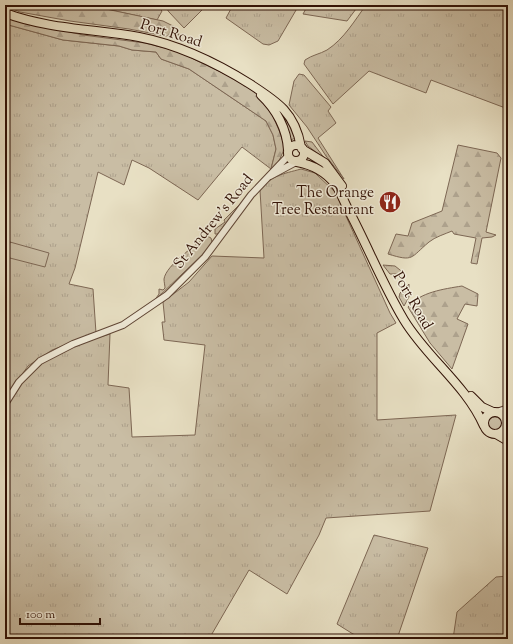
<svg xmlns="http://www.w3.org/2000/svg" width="513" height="644" font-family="'Sorts Mill Goudy',serif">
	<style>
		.grass { fill: url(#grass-tufts); stroke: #7d6754 }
		.forest { fill: url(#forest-firs); stroke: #7d6754 }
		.garden { fill: #c9bda4; stroke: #7d6754 }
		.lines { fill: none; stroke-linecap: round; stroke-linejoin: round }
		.minor-casing { stroke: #5f4535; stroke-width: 8 }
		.major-casing { stroke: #311105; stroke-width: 10 }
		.minor { stroke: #f0ebd9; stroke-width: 6 }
		.major { stroke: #e8e0c4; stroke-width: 8 }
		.labels { text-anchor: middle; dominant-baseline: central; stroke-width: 3; stroke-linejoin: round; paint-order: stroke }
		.street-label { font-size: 15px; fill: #311105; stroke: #f0ebd9 }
		.poi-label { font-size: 15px; fill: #311105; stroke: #f0ebd9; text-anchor: end }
	</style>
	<defs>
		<pattern id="grass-tufts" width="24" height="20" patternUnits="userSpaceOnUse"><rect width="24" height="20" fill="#c9bda4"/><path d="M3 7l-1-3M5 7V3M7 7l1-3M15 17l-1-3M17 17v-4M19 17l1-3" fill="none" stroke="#ada18c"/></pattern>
		<pattern id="forest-firs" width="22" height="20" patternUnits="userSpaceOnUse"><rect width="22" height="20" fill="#c9bda4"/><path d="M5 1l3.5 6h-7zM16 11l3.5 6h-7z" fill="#ada18c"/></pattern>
	</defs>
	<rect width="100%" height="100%" fill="#e8e0c4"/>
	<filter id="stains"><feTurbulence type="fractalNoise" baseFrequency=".005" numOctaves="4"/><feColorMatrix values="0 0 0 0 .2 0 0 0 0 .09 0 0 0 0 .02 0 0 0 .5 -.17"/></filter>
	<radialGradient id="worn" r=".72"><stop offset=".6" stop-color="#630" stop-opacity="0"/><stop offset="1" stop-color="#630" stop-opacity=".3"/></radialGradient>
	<path class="grass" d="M87 5H157L162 11 157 20Z
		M164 5H207L184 28 169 12Z
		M233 5H299L278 41 269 45 263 44 226 18Z
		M308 5H359L347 21 303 14Z
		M366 5H508V109L431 80 426 93 369 71 333 104 304 64 305 60C312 55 320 54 327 50 344 39 355 20 366 5Z
		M5 24 63 40 119 46 132 50 156 52 161 59 189 69 266 121 273 135 276 149 271 169 242 147 198 200 149 168 132 160 124 185 98 172 75 268 69 284 93 289 96 333 52 350 28 366 5 398Z
		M299 74 304 75 331 107 328 111 336 123 318 138 344 179 326 156 307 127 289 105 294 81Z
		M283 113 287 115 296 138 290 140Z
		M305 141 312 142 325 159 308 146Z
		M301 169 315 173 335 192 390 313 396 323 377 333V420L456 415 430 511 326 518 319 535 287 594 249 570 209 639H5V408C12 398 18 387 26 378 48 354 80 343 110 334L108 385 129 388 132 437 195 435 205 345 164 340 162 322H165L163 302 189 282 212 256 264 258 260 190C272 175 283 174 301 169Z
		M240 204 219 234H215V229L225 222 224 220Z
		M207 236 211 238 212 242 207 250 154 301 159 294V289L163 290 165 288C165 286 164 282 164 279 166 265 196 245 207 236Z
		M383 265 395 266 405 274H390Z
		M409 284V297L404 306 399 297 400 293Z
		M488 424a7 7 0 1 1 14 0a7 7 0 1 1-14 0Z
		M374 535 428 548 397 639H361L337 624Z
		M508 576V639H453L457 612 496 577Z"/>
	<path class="forest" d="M87 5 163 21 177 28 179 35 165 36 129 29 70 21 20 12 5 6Z
		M12 19 83 35 145 43 177 51 231 77 254 91 272 114 281 135 284 146 283 152 278 163 271 169 276 149 273 135 266 121 189 69 161 59 156 52 132 50 119 46 63 40 5 24V21Z
		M458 145 497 153 501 158 486 232 496 235 492 237 482 238 477 264 471 263 476 238 454 234 452 231C445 234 435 237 429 242 410 258 414 262 388 254L396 234 408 236 412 223 442 211Z
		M462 286 478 294 477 306 465 304 457 319 468 324 452 369 430 343 408 307C420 292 444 289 462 286Z"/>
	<path class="garden" d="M10 242 49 253 45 267 6 257Z"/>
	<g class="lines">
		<g class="minor-casing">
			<path id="minor" d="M270 176 296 162
				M5 404 19 382 40 361 73 344 123 325 167 295 205 257 251 195 288 156
				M497 412 508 408
				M506 423 508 418"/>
		</g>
		<g class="major-casing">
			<path id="major" d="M5 13C48 29 94 29 139 37 180 45 215 62 250 84 278 102 295 113 301 147
				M261 95C276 109 287 129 288 150
				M288 153a8 8 0 1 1 16 0a8 8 0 1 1-16 0Z
				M302 149 325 163 342 186
				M297 162C313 165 325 171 335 184 341 192 344 202 349 211 368 247 383 285 404 320 427 358 466 385 484 426
				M471 396 482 407 493 412
				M484 423a11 11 0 1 1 22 0a11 11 0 1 1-22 0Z
				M496 434 508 441"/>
		</g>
		<use href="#minor" class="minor"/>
		<use href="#major" class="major"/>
	</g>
	<defs>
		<g id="restaurant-disc" transform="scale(1.15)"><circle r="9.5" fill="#8f2418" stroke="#f0ebd9"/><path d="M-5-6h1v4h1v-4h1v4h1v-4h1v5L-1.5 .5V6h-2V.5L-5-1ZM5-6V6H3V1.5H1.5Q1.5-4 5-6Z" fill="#fff"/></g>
	</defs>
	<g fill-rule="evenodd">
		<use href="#restaurant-disc" x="390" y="202"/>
	</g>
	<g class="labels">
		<g class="street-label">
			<text transform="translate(171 34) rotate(17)">Port Road</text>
			<text transform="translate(214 222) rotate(-51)">St Andrew's Road</text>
			<text transform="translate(412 301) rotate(60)">Port Road</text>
		</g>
		<g class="poi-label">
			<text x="374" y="193">The Orange<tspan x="374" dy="17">Tree Restaurant</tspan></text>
		</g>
	</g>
	<rect width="513" height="644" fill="none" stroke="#e8e0c4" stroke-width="20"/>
	<rect x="6" y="6" width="501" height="632" fill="none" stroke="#311105" stroke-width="2"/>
	<rect x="10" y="10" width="493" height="624" fill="none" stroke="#311105"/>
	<path d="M20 618v6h80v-6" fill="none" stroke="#311105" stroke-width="2"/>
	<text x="26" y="618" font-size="12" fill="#311105" stroke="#f0ebd9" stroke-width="3" paint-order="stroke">100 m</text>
	<rect width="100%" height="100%" filter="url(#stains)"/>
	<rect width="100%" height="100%" fill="url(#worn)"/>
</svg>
